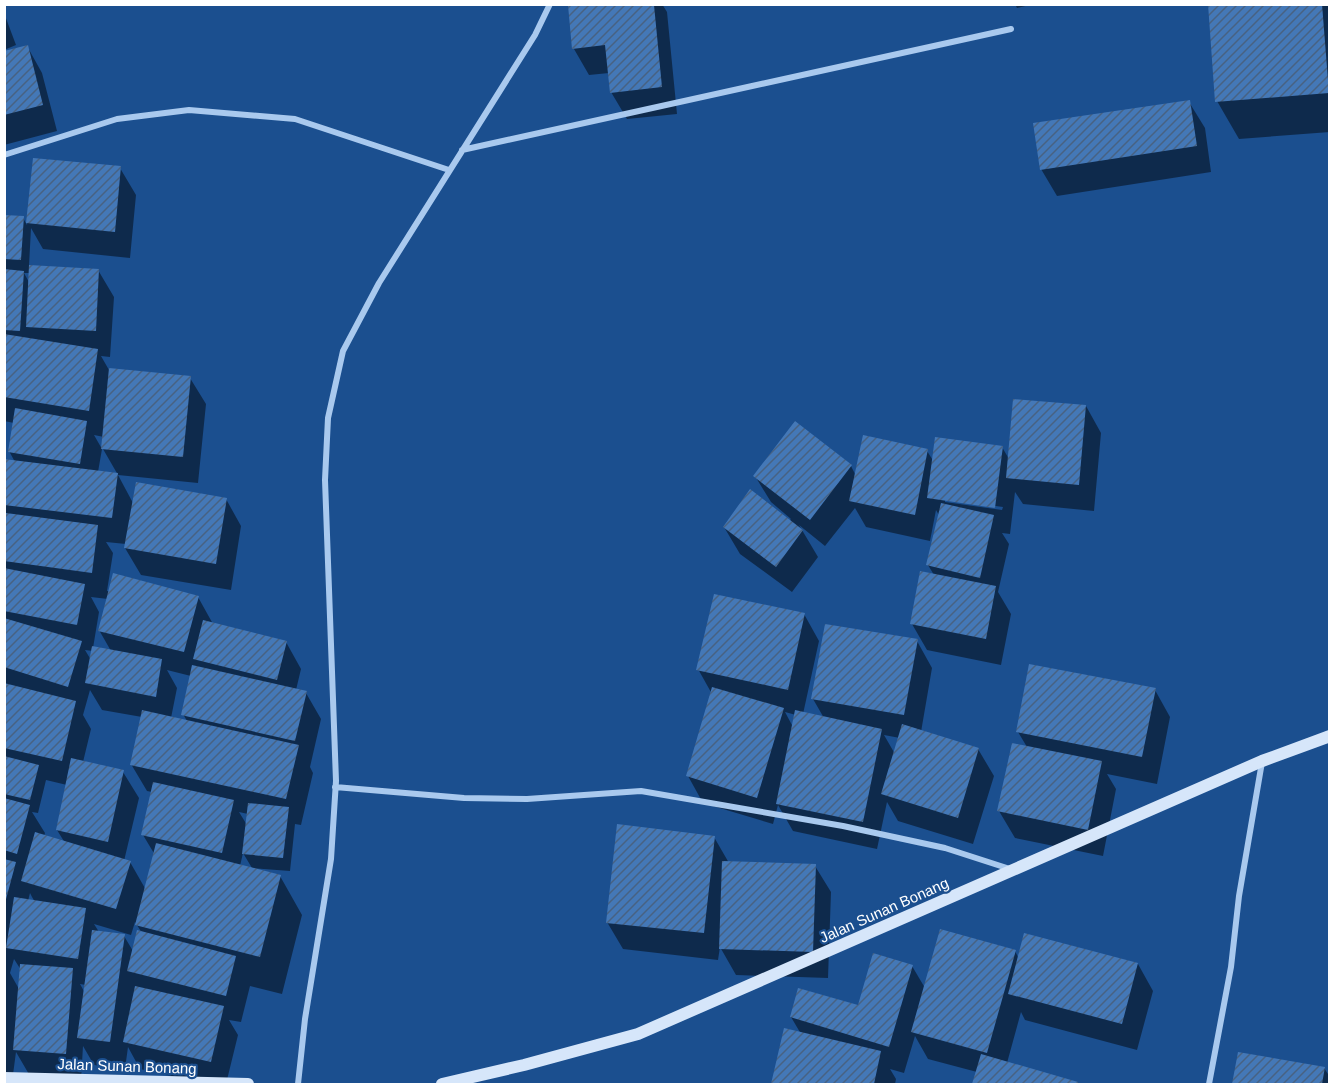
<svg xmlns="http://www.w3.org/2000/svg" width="1334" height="1089" font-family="Arial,sans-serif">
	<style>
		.shadow { fill: #0007; fill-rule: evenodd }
		.building { fill: url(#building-hatch) }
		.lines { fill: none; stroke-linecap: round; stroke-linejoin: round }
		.street { stroke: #a9c9ee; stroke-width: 6 }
		.secondary { stroke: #d6e6fa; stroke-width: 12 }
		.labels { text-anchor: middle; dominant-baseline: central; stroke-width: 4.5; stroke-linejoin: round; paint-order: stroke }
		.street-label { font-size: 15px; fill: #fff; stroke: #1b4f8f }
	</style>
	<defs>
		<pattern id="building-hatch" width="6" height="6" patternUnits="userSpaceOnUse" patternTransform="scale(1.5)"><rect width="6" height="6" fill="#4478b7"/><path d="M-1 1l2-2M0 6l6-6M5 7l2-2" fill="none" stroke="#486282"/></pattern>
	</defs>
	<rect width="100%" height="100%" fill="#1b4f8f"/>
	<path class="shadow" d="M569 4H662L667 12 677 114 627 119 611 92 609 73 589 75 574 49Z
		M1015 4H1034L1017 8Z
		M1209 4H1330V132L1239 139 1217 101Z
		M4 13 16 45 4 50Z
		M27 46 42 73 57 131 4 145V52Z
		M1189 102 1205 128 1211 172 1057 196 1041 169Z
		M34 160 120 168 136 195 130 258 43 249 31 228 29 266 98 270 114 297 110 357 101 356 109 370 190 378 206 404 198 483 118 475 133 503 226 499 241 526 231 590 141 575 125 548 126 544 106 542 113 553 107 591 198 597 213 624 286 642 301 669 296 690 306 693 321 719 310 767 313 773 301 825 295 824 290 871 252 868 243 853 240 866 280 876 302 915 282 994 250 986 241 1022 229 1020 238 1035 226 1084H208L140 1069 128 1047 125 1069 94 1065 83 1046 81 1080 30 1076 16 1052 12 1082 4 1081V570H7L4 566V461L15 462 9 451 14 423 4 421V217L23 218 27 225ZM24 273H31L30 284ZM94 435 104 437 103 449 118 475 98 472 102 449ZM91 597 108 599 99 630 111 651 93 648 99 612ZM85 650 93 651 91 660ZM167 670 191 676 183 714 187 721 171 718 177 688ZM90 690 102 710 142 717 131 764 147 791 152 792 143 835 155 855 146 890 130 862 124 861 139 798 123 772 83 762 91 729 83 715ZM46 780 67 785 57 830 65 843 44 836 45 833 32 812 38 813ZM239 812 248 814 247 825ZM30 893 32 897 35 902 28 901ZM135 922 142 933 133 951 124 936 99 932 94 924 131 935ZM14 959 21 970 19 989 10 973ZM80 984 86 985 85 993Z
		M1086 406 1101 433 1094 511 1023 504 1015 492 1010 534 1002 533 1009 544 998 592 1011 614 1001 665 927 650 912 624 934 575 928 565 940 517 936 510 930 541 866 527 855 508 825 546 799 525 818 557 792 592 740 554 724 527 789 521 791 519 771 502 755 476 851 466 856 476 927 451 934 462 1002 447 1009 459ZM945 499 1003 507 1002 510 945 502Z
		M804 614 819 641 803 714 824 718 813 699 917 641 932 668 921 732 978 749 994 776 973 844 898 821 887 802 877 849 793 831 778 805 773 824 703 803 688 776 712 694 698 669ZM785 712 796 715 793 727ZM884 735 900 738 895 754Z
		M1155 690 1170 717 1157 784 1107 774 1116 789 1103 856 1015 838 999 811 1027 747 1018 732Z
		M714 837 729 863 815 866 831 892 828 978 736 975 720 947 718 960 623 949 607 922Z
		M1015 951 1019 959 1138 964 1153 991 1137 1050 1025 1020 1021 1012 1007 1063 1078 1084H973L977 1072 928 1059 915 1036 904 1073 890 1069 896 1079 895 1084H772L785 1030 801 1034 791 1017 859 1007 912 966 925 988Z
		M1239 1054 1324 1068 1330 1077V1084H1234Z"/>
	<path class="building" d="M1208 4H1322L1329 93 1215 102Z
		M568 5H654L662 87 610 93 605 45 572 49Z
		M28 45 43 105 4 115V51Z
		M1190 100 1197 146 1040 170 1033 123Z
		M33 158 121 166 115 232 26 223Z
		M4 215 24 216 21 260 4 259Z
		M29 265 99 269 96 331 26 327Z
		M4 269 24 271 20 331 4 330Z
		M4 334 98 349 89 411 4 397Z
		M109 368 191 376 183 457 101 449Z
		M1013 399 1086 405 1079 485 1006 478Z
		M15 408 87 421 80 464 8 452Z
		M795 421 852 465 810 520 753 476Z
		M863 435 928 449 915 515 849 501Z
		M935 437 1003 446 995 508 927 498Z
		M4 459 118 473 112 518 4 505Z
		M136 482 227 498 216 564 124 548Z
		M750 489 803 530 776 567 723 527Z
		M941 503 994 515 980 578 926 565Z
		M6 513 98 525 92 573 4 561Z
		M4 568 85 584 77 625 4 611Z
		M920 571 996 586 986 639 910 624Z
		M113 573 199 596 184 652 98 631Z
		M714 594 805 613 788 690 696 670Z
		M4 618 82 641 68 687 4 667Z
		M203 620 287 641 277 680 193 659Z
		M825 624 918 639 904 715 811 699Z
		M92 646 162 659 156 697 85 683Z
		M1029 664 1156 688 1142 757 1016 732Z
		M192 665 307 691 295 741 181 715Z
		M4 683 76 701 62 761 4 748Z
		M712 687 784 708 757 798 686 776Z
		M142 710 299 745 286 799 130 765Z
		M795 710 882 729 863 822 776 804Z
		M902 724 979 748 958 818 881 794Z
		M1012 743 1102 761 1088 830 997 811Z
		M4 756 39 765 30 800 4 794Z
		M71 758 124 770 108 842 56 830Z
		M153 782 234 800 222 853 141 835Z
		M4 798 30 805 17 854 4 850Z
		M248 803 289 807 283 858 242 854Z
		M617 824 715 836 704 933 606 923Z
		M35 832 131 861 116 909 21 881Z
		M156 843 281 875 260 957 135 925Z
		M4 859 16 862 5 903H4Z
		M722 861 816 864 813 952 719 949Z
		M14 897 86 908 78 959 6 948Z
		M940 929 1016 950 987 1053 911 1032Z
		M92 930 125 934 110 1042 77 1038Z
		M137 930 236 956 226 996 127 971Z
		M1024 933 1138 963 1122 1024 1008 994Z
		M873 953 913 965 889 1047 790 1017 798 988 858 1005Z
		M20 964 73 968 66 1054 13 1050Z
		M135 986 224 1006 211 1062 123 1042Z
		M784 1028 881 1051 874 1084H771Z
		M1238 1052 1325 1067 1322 1084H1232Z
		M981 1054 1078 1082 1077 1084H972Z"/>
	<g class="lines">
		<path class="street" d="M462 150 1011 29
			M4 155 117 119 189 110 295 119 449 170
			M335 787 464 798 527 799 641 791 843 826 945 848 1010 869
			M298 1084 305 1019 331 859 336 781 325 480 328 418 343 351 379 283 535 35 550 4
			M1209 1084 1231 967 1239 896 1262 762"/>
		<path class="secondary" d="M4 1078 248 1084
			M442 1084 524 1065 638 1034 1262 761 1330 736"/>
	</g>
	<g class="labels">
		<g class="street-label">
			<text transform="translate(884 910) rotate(-24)">Jalan Sunan Bonang</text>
			<text transform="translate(127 1066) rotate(2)">Jalan Sunan Bonang</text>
		</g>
	</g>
	<rect width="1334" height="1089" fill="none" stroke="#ffffff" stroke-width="12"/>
</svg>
